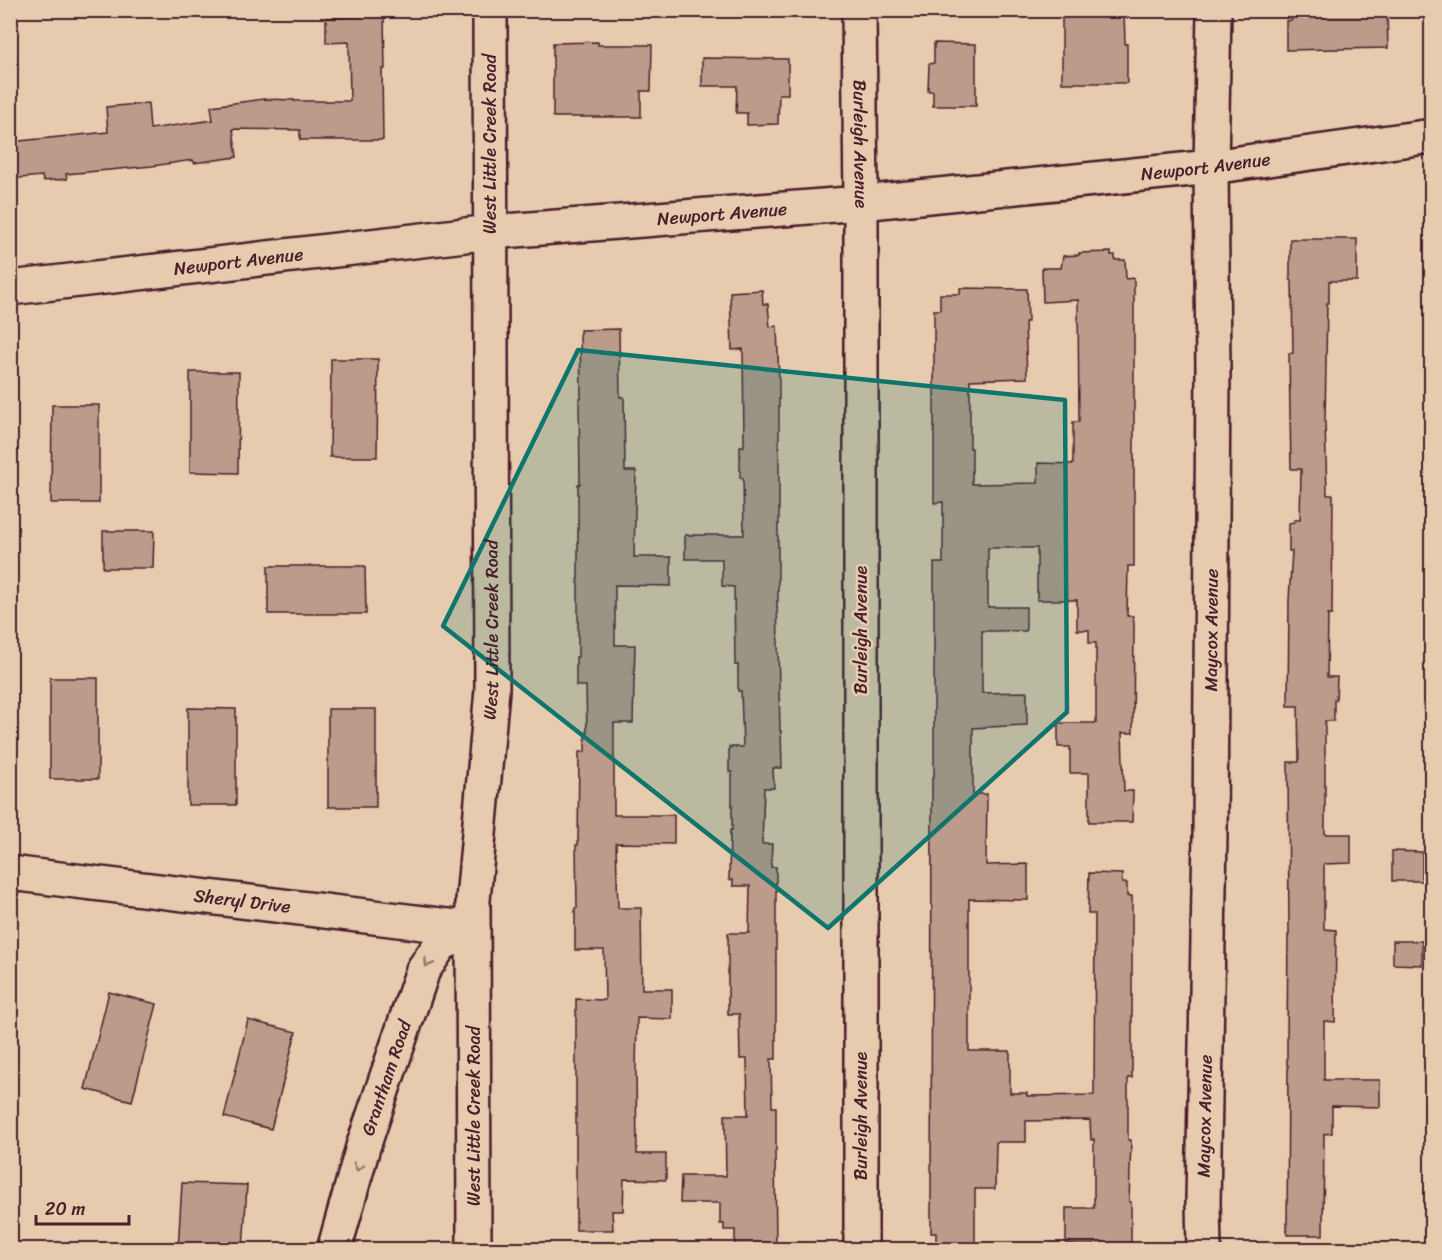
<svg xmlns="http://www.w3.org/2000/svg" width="1442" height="1260" font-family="Sriracha,sans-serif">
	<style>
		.building { fill: #bc9b8a; stroke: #4a1f2b; stroke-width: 1.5 }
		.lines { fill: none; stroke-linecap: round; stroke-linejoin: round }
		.minor-casing { stroke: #4a1f2b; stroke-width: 38 }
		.major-casing { stroke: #4a1f2b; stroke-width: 38 }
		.minor { stroke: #e7cbae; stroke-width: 33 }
		.major { stroke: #e7cbae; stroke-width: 33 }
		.oneway { stroke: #98756c }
		.marked { fill: #0f766e; fill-opacity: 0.2; stroke: #0f766e; stroke-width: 4.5; stroke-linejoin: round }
		.labels { text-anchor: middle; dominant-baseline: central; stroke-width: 5; stroke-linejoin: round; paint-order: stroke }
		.street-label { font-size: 18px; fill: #4a1f2b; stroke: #e7cbae }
	</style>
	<rect width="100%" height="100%" fill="#e7cbae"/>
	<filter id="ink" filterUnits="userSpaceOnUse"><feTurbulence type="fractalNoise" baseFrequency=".0167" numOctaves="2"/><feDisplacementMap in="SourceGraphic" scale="12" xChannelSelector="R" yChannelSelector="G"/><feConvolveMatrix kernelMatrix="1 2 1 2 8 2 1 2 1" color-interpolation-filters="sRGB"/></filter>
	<g filter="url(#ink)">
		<path class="building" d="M1062 10H1124L1125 44H1127V83H1062Z
			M1292 10H1387L1388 48 1286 50V21L1292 20Z
			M384 16 385 69H382L383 140H300V130L233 129 237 157 194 163 193 160 152 166 66 174 67 179 43 181 42 176 10 179V142L108 132 106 107 148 103 150 129 213 120 211 106 264 99 294 100V101H350L349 42 326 43V18Z
			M598 42V45H652L651 91H641V117H553V43Z
			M934 43 976 44V106H933V91H928L929 64 934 63Z
			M702 58 788 59V94H779L778 124 747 125V113H736L737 86H702Z
			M1290 239H1357V281H1329V303H1327L1325 421 1327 495H1333L1332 615H1328L1327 677H1337L1336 700H1334V721H1325V834H1351V863L1324 864V929L1336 930 1335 1022 1324 1021V1080H1380V1107L1332 1106V1133L1324 1134 1323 1235H1287L1288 1065H1287V1038L1288 935H1289L1288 762H1299L1298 706H1288L1289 600 1292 551H1289V523L1294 522V520H1300L1301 469H1291L1289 353H1293L1292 280H1290Z
			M1111 252V255H1115V260H1125L1126 279 1134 278V566H1128L1127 616H1133L1134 625 1133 733H1122L1124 791H1133L1132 822H1089V773H1070V747H1058V723H1096V643H1089V630H1077V600H1037V548H988V607H1026V631H982V693L1027 692V725L973 728V794H987L986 865 1028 864V900L969 899V1051H1010V1093H1027V1096L1094 1095 1095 914H1088L1089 873 1122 874V883H1127V896H1132V1078H1128V1140H1131L1129 1202H1131V1250H1094V1244H1066V1208H1094V1139L1091 1140 1090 1120 1026 1121V1142H996L995 1189H975V1250H941V1245L936 1244V1233H931L932 778H934V563H943V502L934 503V310H940V294H960V288L1027 289 1028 322H1025L1027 378 970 380V448H972V484L1038 483V463L1073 464V422H1079L1078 300 1043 302 1042 268H1061L1063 256 1079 255V253Z
			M762 290 763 304H768L770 327 777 326 779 382V524H778V601H777L780 731H781L782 768H773L774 788H764L762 844H772L771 867H776V1059H771L772 1107H776V1151H775L776 1250H735V1230H724V1224H720V1203H680L681 1176H726L725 1115H748L747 1059H740L739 1014H728V933H749L750 886H733V880H729L730 830H732V772H729V747H743L741 691H738V665H735L734 587 722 586V559H685V535H744L743 478H740V446H744L743 349 732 350 730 292Z
			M619 329 620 397H624L625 471H636L634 557H671V586L615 585V645H635L633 723H614V815H674V844L616 843 618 908H641L642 989H672V1019L637 1018 636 1072 637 1154H666V1180L624 1179 623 1211H612L613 1230H576V999L605 1000 604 950H575V908H577L576 845H578L579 752H585V737H587L586 686H576V657H578V484H580L579 398H581L580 330Z
			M331 359H378L377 457H330Z
			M190 372H239L238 473 190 472Z
			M52 405H99V503H51Z
			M103 531H154L153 568H103Z
			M268 566H365L366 614H268Z
			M50 678H98V779H50Z
			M188 708 236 709V805H188Z
			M328 709H376V807H328Z
			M1392 851 1422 852V881H1392Z
			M1393 941H1422V965L1393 964Z
			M109 992 157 1004 132 1101 85 1089Z
			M248 1020 296 1032 271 1129 224 1117Z
			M182 1183 247 1185 243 1250H178Z"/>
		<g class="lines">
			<g class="minor-casing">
				<g id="minor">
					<path id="s1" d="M859 10 861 203V1250"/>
					<path id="s2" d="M10 288 491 232 861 203 1211 167 1432 136"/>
					<path id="s3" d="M10 873 473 929"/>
					<path id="s4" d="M334 1250 363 1147 423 970 441 944 473 929"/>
					<path id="s5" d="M1204 1250 1203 1202 1210 835 1213 368 1211 167 1214 10"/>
				</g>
			</g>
			<g class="major-casing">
				<g id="major">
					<path id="s6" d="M474 1250 473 900 492 690 490 10"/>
				</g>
			</g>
			<use href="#minor" class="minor"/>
			<use href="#major" class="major"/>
		</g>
		<defs><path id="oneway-chevron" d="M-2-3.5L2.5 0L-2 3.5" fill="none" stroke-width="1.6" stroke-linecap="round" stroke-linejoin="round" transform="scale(1.5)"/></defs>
		<g class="oneway">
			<use href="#oneway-chevron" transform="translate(428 963) rotate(123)"/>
			<use href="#oneway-chevron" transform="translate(358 1167) rotate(106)"/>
		</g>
	</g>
	<path class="marked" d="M578 350 1065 400 1067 712 828 928 443 626Z"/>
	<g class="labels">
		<g class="street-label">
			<text transform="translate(490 144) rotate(-90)">West Little Creek Road</text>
			<text stroke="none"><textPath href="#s1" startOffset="134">Burleigh Avenue</textPath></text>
			<text stroke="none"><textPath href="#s2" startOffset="1202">Newport Avenue</textPath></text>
			<text stroke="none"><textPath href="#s2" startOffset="716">Newport Avenue</textPath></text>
			<text stroke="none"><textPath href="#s2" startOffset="230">Newport Avenue</textPath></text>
			<text stroke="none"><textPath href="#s6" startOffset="621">West Little Creek Road</textPath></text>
			<text transform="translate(861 630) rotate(-90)">Burleigh Avenue</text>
			<text stroke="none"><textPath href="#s5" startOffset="620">Maycox Avenue</textPath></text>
			<text stroke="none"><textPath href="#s3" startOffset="234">Sheryl Drive</textPath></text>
			<text stroke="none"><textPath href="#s4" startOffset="180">Grantham Road</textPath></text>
			<text transform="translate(474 1116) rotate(-90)">West Little Creek Road</text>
			<text transform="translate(861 1116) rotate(-90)">Burleigh Avenue</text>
			<text stroke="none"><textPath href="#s5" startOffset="134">Maycox Avenue</textPath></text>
		</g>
	</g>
	<rect width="1442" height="1260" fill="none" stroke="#e7cbae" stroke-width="36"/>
	<rect x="18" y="18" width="1406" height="1224" fill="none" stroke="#4a1f2b" stroke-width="2" filter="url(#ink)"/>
	<path d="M36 1215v9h93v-9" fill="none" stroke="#4a1f2b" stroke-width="3"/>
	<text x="45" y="1215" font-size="18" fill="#4a1f2b" stroke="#e7cbae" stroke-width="4.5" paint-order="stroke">20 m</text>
</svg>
